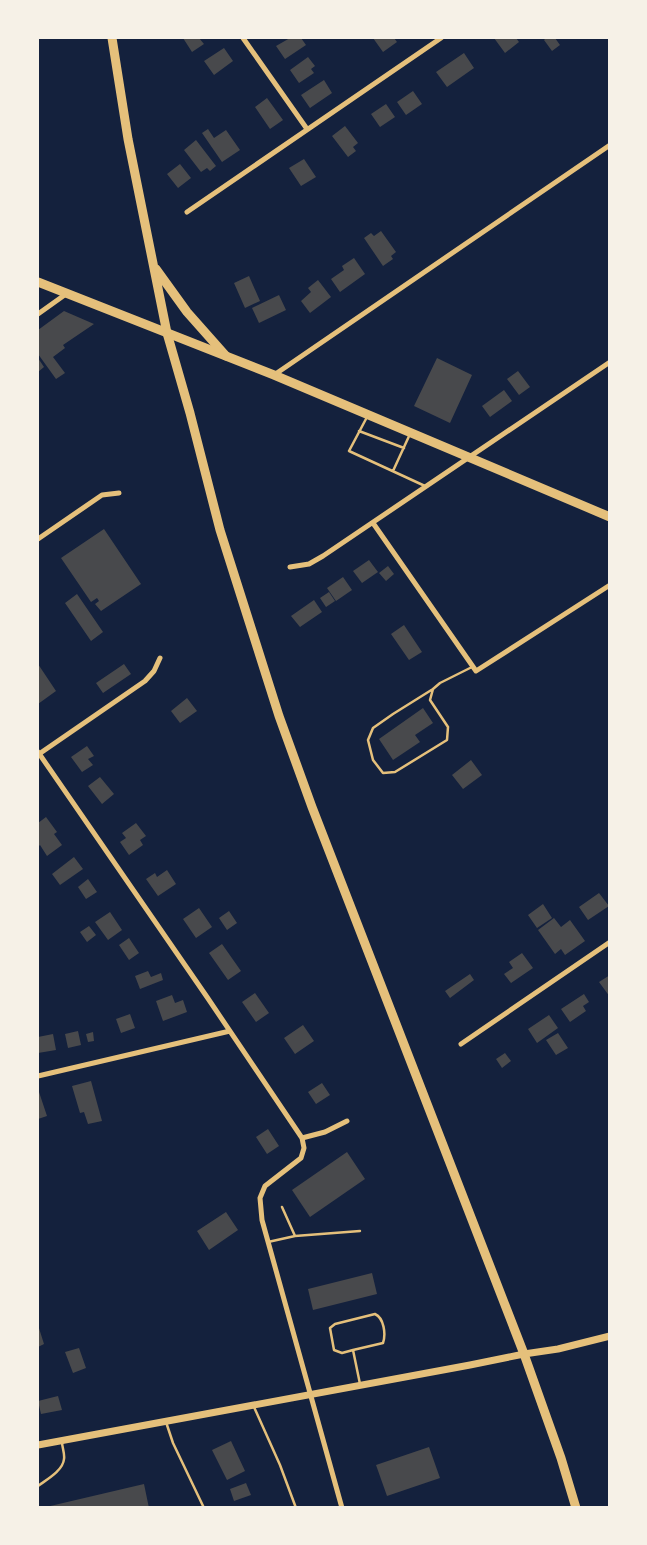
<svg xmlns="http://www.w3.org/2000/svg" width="647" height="1545" font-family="'Noto Sans',sans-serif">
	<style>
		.building { fill: #48494c }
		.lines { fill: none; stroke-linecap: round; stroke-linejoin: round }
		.service { stroke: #e5c07b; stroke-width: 2.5 }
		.minor { stroke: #e5c07b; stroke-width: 5 }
		.tertiary { stroke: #e5c07b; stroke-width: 7 }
		.primary { stroke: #e5c07b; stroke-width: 9 }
		.trunk { stroke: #e5c07b; stroke-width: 9 }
	</style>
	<rect width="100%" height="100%" fill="#14213d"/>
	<path class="building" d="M183 38H199L204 44 192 52Z
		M290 38H301L306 45 285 59 276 46Z
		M373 38H394L397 42 383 52Z
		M494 38H516L519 42 505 53Z
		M546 38H555L560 45 552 51 544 40Z
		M224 48 233 61 214 75 204 61Z
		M464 53 474 68 447 87 436 72Z
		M308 57 315 66 311 69 314 73 299 83 290 70Z
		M324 80 332 93 310 108 301 95Z
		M413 91 422 104 406 115 397 102Z
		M267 98 283 120 270 129 255 107Z
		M386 104 395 117 380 127 371 114Z
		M345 126 358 143 353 147 356 151 348 157 332 136Z
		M208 129 214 138 226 130 240 150 222 162 202 133Z
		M196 140 216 166 210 171 207 168 201 172 184 150Z
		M304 159 316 177 301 186 289 168Z
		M180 164 191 178 178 188 167 174Z
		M381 231 396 252 391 256 393 259 383 266 364 238 371 233 374 236Z
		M354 258 365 274 340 292 331 279 344 270 342 266Z
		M249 276 260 301 245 308 234 283Z
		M318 280 331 297 310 313 301 301 311 292 308 288Z
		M279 295 286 310 259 323 252 308Z
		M64 311 94 324 63 345 65 348 53 357 65 373 56 379 38 354V330Z
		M38 358 44 367 38 372Z
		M437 358 472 375 450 423 414 406Z
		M518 371 530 387 519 395 507 379Z
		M504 390 512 401 490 417 482 406Z
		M104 529 141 584 101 611 95 604 99 601 97 598 91 602 61 558Z
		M369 560 378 572 362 583 353 571Z
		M388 566 394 574 386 581 379 573Z
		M343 577 352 590 336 601 327 588Z
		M329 592 335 601 326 607 320 598Z
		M77 594 103 632 91 641 65 603Z
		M314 600 322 612 300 627 291 616Z
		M404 625 422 652 409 660 391 634Z
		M38 664 56 691 38 704Z
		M124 664 131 674 103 693 96 683Z
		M187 698 197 711 180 723 171 711Z
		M423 708 433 723 415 735 420 742 393 760 379 739Z
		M87 746 94 756 88 759 93 765 82 772 71 757Z
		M471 760 482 775 463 789 452 775Z
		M100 777 114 794 102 804 88 786Z
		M46 817 57 832 54 834 62 845 47 856 40 845 38 847V823Z
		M136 823 146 836 140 840 143 845 129 855 120 842 126 838 122 833Z
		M74 857 83 869 60 885 52 874Z
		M167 870 176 884 158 896 146 879 155 873 157 877Z
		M88 879 97 892 86 899 78 887Z
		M599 893 609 906 588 920 579 907Z
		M543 904 552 918 537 928 528 915Z
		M199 908 212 927 196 938 183 919Z
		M229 911 237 923 227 930 219 918Z
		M110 912 122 930 108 940 95 922Z
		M554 918 561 927 570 920 585 941 565 955 561 949 555 954 538 930Z
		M89 926 96 935 87 942 80 932Z
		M129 938 139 953 129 960 119 945Z
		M222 944 241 971 228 980 209 953Z
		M522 953 533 968 511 983 504 974 513 968 509 962Z
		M148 971 151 977 161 973 163 980 140 989 135 976Z
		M470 974 474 980 450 998 445 991Z
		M610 975V997L599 982Z
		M255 993 269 1013 256 1022 242 1002Z
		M584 994 589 1002 583 1006 586 1011 570 1022 561 1009Z
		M172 995 175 1003 183 1000 187 1012 163 1021 156 1001Z
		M130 1014 135 1028 121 1033 116 1019Z
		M549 1015 558 1028 537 1043 528 1029Z
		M303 1025 314 1041 295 1054 284 1038Z
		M78 1031 81 1045 68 1048 65 1034Z
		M93 1032 94 1041 88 1042 86 1034Z
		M558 1033 568 1048 556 1055 546 1040Z
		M53 1034 56 1050 38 1053V1037Z
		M505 1053 511 1061 502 1068 496 1059Z
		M91 1081 102 1121 88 1124 84 1112 80 1113 72 1086Z
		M322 1083 330 1095 316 1104 308 1092Z
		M39 1092 47 1116 38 1119V1093Z
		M268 1129 279 1146 267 1154 256 1137Z
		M347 1152 365 1179 310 1217 292 1190Z
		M226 1212 238 1230 209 1250 197 1231Z
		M372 1273 377 1294 313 1310 308 1289Z
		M38 1325 44 1344 38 1347Z
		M79 1348 86 1368 73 1373 65 1352Z
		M58 1396 62 1410 41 1414 38 1401Z
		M231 1441 245 1471 227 1480 212 1450Z
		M429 1447 440 1478 387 1496 376 1465Z
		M246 1483 251 1495 234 1501 230 1489Z
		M144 1484 149 1508H46V1507Z"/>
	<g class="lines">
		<path class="service" d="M367 417 349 451 425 486
			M359 431 404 448
			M393 471 410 434
			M433 689 393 714 373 728 368 740 373 760 383 773 395 772 447 740 448 727 430 700 433 689 440 683 472 667
			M282 1207 295 1236
			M268 1242 295 1236 360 1231
			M353 1350 342 1353 334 1350 330 1328 335 1324 375 1314C384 1318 386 1334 383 1343L353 1350 360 1384
			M254 1407 280 1465 296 1508
			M166 1422 173 1443 204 1508
			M38 1486C46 1480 63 1471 64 1459 65 1454 62 1447 62 1442"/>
		<path class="minor" d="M243 38 307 129
			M187 212 441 38
			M38 314 66 294
			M274 375 610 145
			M373 523 476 671 610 585
			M38 539 102 495 119 493
			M290 567 309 564 323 556 610 362
			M38 752 207 997 302 1138 304 1148 301 1158 265 1186 260 1198 262 1220 342 1508
			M39 754 145 681 154 671 160 658
			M461 1044 610 942
			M38 1076 230 1031
			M302 1138 325 1132 347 1121"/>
		<path class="tertiary" d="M38 1445 470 1365 524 1354 558 1349 610 1336"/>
		<path class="primary" d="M38 282 274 375 610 517"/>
		<path class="trunk" d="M112 38 128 139 167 333 190 413 220 530 279 716 312 807 524 1354 561 1458 576 1508
			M156 269 187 312 226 356"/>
	</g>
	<rect width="647" height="1545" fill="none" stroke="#f6f1e7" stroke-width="78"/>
</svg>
